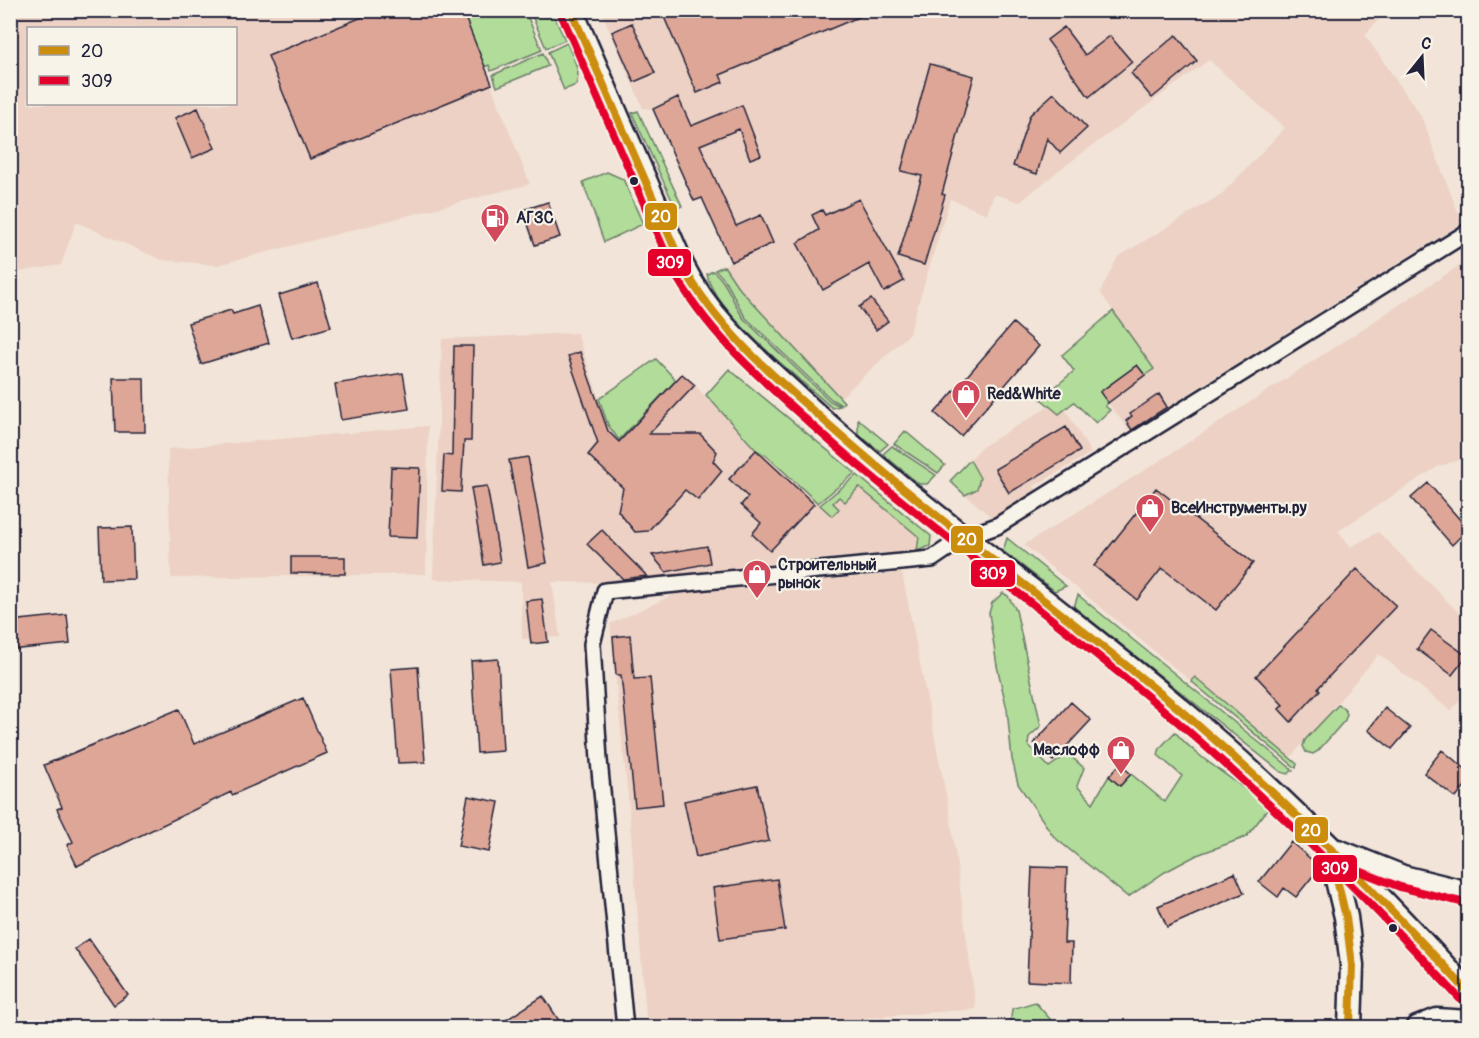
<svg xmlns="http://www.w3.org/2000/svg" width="1479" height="1038" font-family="Pangolin,sans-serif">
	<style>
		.built { fill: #ecd1c4; fill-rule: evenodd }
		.green { fill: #b2dc99; stroke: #6a7f6a; stroke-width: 1.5 }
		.building { fill: #dea697; stroke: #22223b; stroke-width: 1.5 }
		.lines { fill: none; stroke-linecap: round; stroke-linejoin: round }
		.street-casing { stroke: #22223b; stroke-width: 20 }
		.secondary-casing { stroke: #22223b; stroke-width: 27 }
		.street { stroke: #f7f3e8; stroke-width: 15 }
		.secondary { stroke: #f7f3e8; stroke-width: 22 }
		.bus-1-casing { stroke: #f7f3e8; stroke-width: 12 }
		.bus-2-casing { stroke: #f7f3e8; stroke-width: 12 }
		.bus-1 { stroke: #cc8c0c; stroke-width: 8 }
		.bus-2 { stroke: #e4002b; stroke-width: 8 }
		.bus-dot { fill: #22223b; stroke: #f7f3e8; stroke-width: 2 }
		.labels { text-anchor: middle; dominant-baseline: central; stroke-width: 4.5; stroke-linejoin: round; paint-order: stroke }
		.poi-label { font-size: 16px; font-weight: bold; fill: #22223b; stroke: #f7f3e8; text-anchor: start }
		.line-badge { stroke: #f7f3e8; stroke-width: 2 }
		.badge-label { font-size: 16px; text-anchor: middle; font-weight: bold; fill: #fff }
	</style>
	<rect width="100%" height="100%" fill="#f2e4d8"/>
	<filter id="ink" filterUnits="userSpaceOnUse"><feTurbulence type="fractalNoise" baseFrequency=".0167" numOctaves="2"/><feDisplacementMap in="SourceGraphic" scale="12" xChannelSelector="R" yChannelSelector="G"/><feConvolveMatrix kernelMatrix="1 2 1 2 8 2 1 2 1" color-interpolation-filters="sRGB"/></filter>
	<g filter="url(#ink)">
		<path class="built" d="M11 11H462L530 184 217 265 162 260 76 222 61 265 11 273ZM28 28H236V104H28Z
			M601 11H1386L1365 35 1421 116 1462 223 1177 401 1131 433 1100 392 1137 365 1154 369 1100 292 1118 257 1222 194 1285 128 1209 60 1058 171 1020 202 994 194 987 214 950 199 909 334 840 398 738 287 724 266 730 262 702 198 694 201 653 109 643 108Z
			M1468 260V457L1437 467 1338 531 1351 547 1378 532 1468 622V690L1451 711 1379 654 1290 758 1196 678 1191 681 1024 545 1166 457Z
			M577 333 608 425 619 440 682 372 756 450 767 456 832 515 833 503 839 497 859 487 919 537 917 551 781 562 747 570 625 583 552 582 560 637 522 639 521 582 433 579 442 339Z
			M1050 406 1059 413 1065 409 1091 453 1034 486 1038 493 997 518 990 516 950 481 982 447Z
			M428 426 426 574 171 578 168 449Z
			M902 573 950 815 976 1009 751 1027H647L628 797 610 624 677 593Z"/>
		<path class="green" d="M462 11H525L542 50 491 71 489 65 485 67Z
			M530 11H552L565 40 546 48Z
			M567 43C572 57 582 70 576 85L564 90 548 52Z
			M543 53 548 66 497 87 493 75Z
			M638 111 682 206 676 209 632 113Z
			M607 172 623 179 643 224 604 242 583 182Z
			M724 266 738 287 844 402 841 405 831 399 746 318C735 302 730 282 715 270Z
			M713 271C728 283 733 303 744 319L830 401 840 406 832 408C803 382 712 310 707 274Z
			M1113 311 1154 369 1145 375 1137 365 1100 392 1108 403 1105 406 1110 410 1096 423 1074 402 1059 414 1041 399 1074 371 1062 355Z
			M656 359 676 380 619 440 608 425 599 399Z
			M729 369 855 473 818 503 767 456 756 450 706 395Z
			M858 419 888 444 880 451 858 434Z
			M905 431 945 465 938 473 894 444Z
			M892 446 936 475 927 484H919L883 454Z
			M970 460 980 478 977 489 965 495 950 481Z
			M857 475 931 536 930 546 917 551 919 537 859 487 845 502 839 497 833 503 839 509 832 516 820 505Z
			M1007 538 1066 586 1055 591 1003 551Z
			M1003 593 1008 596 1016 610 1041 726 1029 737 1028 745 1049 767 1068 754 1084 768 1077 786 1093 803 1109 776 1120 786 1131 774 1165 802 1182 776 1158 755 1160 748 1175 732C1202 763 1239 780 1268 809L1246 837 1197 855 1165 872 1128 897 1054 837 1018 784 1012 759 1007 709 997 666 989 613 992 603Z
			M1078 595 1293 770 1288 774 1281 772 1074 607Z
			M1195 677 1297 764 1296 768 1191 681Z
			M1338 705 1344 708 1347 714 1345 720 1318 751 1313 754 1306 752 1303 746 1305 740Z
			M1035 1002 1057 1027H1010L1012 1009Z"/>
		<path class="building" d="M379 10H462L492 84 310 159 268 56Z
			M661 10H873V11L720 75 723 82 697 93Z
			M632 23 655 73 634 82 612 32Z
			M1064 27 1085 55 1110 36 1132 62 1089 97 1047 40Z
			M1176 35 1197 61 1152 98 1131 73Z
			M930 64 974 76 942 194 945 195 924 265 898 257 922 176 901 171Z
			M1054 93 1087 128 1060 153 1047 138 1037 174 1013 166 1030 115Z
			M678 97 691 126 742 105 761 155 750 159 739 129 700 145 736 226 761 215 773 243 731 262 702 198 694 201 653 109Z
			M198 108 215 148 192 158 175 118Z
			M859 199 904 281 884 292 869 264 823 290 797 243 819 230 812 215 822 210 825 215Z
			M548 202 560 237 535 245 523 210Z
			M318 283 331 327 292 338 279 295Z
			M871 299 888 321 876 330 859 307Z
			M258 306 269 343 201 364 188 323 231 310 233 314Z
			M1013 323 1039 346 961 436 935 413Z
			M454 346H473L471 441H464L461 492 442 491 444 455 452 456Z
			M580 352 608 431 619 442 682 374 695 385 649 434H700L717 452 713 461 722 471 698 500 685 490 648 531 635 532 618 511 623 488 588 455 598 443 568 356Z
			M1137 365 1145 375 1108 403 1100 392Z
			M403 373 409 409 341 420 335 384Z
			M113 378H144L145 432H115Z
			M1159 394 1167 407 1132 430 1126 421 1132 416 1130 414Z
			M1066 427 1080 451 1009 493 995 469Z
			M756 450 814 504 770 551 752 534 761 523 741 505 748 497 729 479Z
			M528 457 547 563 528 567 509 460Z
			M391 467 420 468 417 538 388 537Z
			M1428 483 1468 529 1452 545 1411 498Z
			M487 486 500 562 484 565 471 488Z
			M1156 488 1253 563 1216 610 1162 568 1137 600 1094 566Z
			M132 527 134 579 101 580 99 528Z
			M602 530 624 553 647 576 623 579 587 544Z
			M707 546 710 563 666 572 652 555Z
			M291 557H345V574L291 573Z
			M1357 569 1396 606 1318 688 1320 690 1291 722 1279 709 1283 705 1256 676Z
			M542 599 548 642 531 644 526 601Z
			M67 615 70 644 10 650V621Z
			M1431 630 1467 656 1452 675 1417 649Z
			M630 635 634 679 650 678 663 804 635 807 621 675H616L613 637Z
			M498 659 503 751 477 753 471 661Z
			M418 667 425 762 398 763 391 669Z
			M303 698 327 753 232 795 231 792 77 866 67 845 73 842 57 809 62 807 44 765 179 709 194 744Z
			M1071 702 1091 720 1053 761 1034 743Z
			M1385 708 1410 728 1392 749 1368 730Z
			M1442 750 1468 771V782L1456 798 1424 773Z
			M1120 764 1131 774 1120 786 1109 776Z
			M757 785 769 841 696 857 684 801Z
			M468 796 499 802 489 852 458 846Z
			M1291 842 1320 867 1296 897 1284 888 1278 897 1259 882Z
			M1032 867 1067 868 1064 943H1072L1071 983 1027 981Z
			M1235 873 1244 893 1167 927 1158 906Z
			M777 879 785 930 720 939 713 888Z
			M89 939 128 995 114 1005 75 949Z
			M543 996 560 1022 551 1028H494Z"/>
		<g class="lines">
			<g class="street-casing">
				<path id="street" d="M625 1028 599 760 592 644 605 591 932 559 963 538 997 526 1468 232"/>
			</g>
			<g class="secondary-casing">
				<path id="secondary" d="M571 10 682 265C709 320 754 357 798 398 920 511 1057 605 1183 712 1285 798 1379 894 1468 992
					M1329 847 1346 917 1352 965 1350 1028
					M1338 851 1403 877 1468 893
					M1417 1028 1437 1020 1468 1022"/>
			</g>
			<use href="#street" class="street"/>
			<use href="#secondary" class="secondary"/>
			<g class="bus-1-casing">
				<path id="bus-1" d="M571 10 682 265C716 326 767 371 819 416 919 506 1028 586 1133 671 1254 768 1363 878 1468 992
					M1324 843 1329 847 1346 917 1352 965 1350 1028"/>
			</g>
			<g class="bus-2-casing">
				<path id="bus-2" d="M561 14 673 270C707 333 761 379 813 426 914 516 1024 595 1129 681 1248 778 1356 886 1460 999
					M1344 865 1400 887 1465 903"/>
			</g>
			<use href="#bus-1" class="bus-1"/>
			<use href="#bus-2" class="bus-2"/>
		</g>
	</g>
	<defs>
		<g id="fuel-pin" transform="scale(1.5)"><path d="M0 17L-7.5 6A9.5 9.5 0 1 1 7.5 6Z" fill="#d1495b" stroke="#f7f3e8"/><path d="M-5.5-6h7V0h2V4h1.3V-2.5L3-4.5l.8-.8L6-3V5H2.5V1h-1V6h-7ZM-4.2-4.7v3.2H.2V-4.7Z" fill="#fff"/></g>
		<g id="shop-pin" transform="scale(1.5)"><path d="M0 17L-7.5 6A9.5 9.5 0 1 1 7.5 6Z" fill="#d1495b" stroke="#f7f3e8"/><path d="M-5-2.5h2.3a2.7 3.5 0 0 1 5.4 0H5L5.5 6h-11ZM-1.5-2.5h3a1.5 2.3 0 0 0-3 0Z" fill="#fff"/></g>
	</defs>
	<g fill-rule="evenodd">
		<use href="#fuel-pin" x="495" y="218"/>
		<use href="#shop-pin" x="966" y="394"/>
		<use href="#shop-pin" x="1150" y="508"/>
		<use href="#shop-pin" x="757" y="574"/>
		<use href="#shop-pin" x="1121" y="750"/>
	</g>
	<g class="bus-dot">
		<circle cx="634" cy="181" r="5"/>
		<circle cx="1393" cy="928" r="5"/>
	</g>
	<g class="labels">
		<g class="poi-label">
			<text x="516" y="218">АГЗС</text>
			<text x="987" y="394">Red&amp;White</text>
			<text x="1171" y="508">ВсеИнструменты.ру</text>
			<text x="778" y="565">Строительный<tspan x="778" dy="18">рынок</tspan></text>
			<text x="1100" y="750" text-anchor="end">Маслофф</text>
		</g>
	</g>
	<g class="line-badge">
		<rect x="644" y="202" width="34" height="29" rx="6" fill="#cc8c0c"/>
		<rect x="647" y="248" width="45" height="29" rx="6" fill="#e4002b"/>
		<rect x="950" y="525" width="34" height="29" rx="6" fill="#cc8c0c"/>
		<rect x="970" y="559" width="46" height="29" rx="6" fill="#e4002b"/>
		<rect x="1294" y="816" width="35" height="28" rx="6" fill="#cc8c0c"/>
		<rect x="1312" y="854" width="46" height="29" rx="6" fill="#e4002b"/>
	</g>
	<g class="badge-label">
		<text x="661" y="222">20</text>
		<text x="670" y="268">309</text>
		<text x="967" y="545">20</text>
		<text x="993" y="579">309</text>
		<text x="1311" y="836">20</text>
		<text x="1335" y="874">309</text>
	</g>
	<rect width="1479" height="1038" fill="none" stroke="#f7f3e8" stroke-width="36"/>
	<rect x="18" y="18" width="1443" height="1002" fill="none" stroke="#22223b" stroke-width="2" filter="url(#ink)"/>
	<rect x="27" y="27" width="210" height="78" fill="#f7f3e8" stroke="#a29fa3" stroke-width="1.5"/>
	<rect x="39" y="46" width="30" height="9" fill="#cc8c0c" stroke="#a29fa3" stroke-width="1.5"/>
	<text x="81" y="57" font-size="18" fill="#22223b">20</text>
	<rect x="39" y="76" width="30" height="9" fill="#e4002b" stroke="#a29fa3" stroke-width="1.5"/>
	<text x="81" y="87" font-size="18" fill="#22223b">309</text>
	<g transform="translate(1422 57) rotate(18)" stroke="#f7f3e8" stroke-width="4.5" paint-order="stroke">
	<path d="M0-4.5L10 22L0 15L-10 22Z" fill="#22223b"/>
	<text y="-9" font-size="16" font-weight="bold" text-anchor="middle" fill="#22223b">С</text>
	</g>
</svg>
